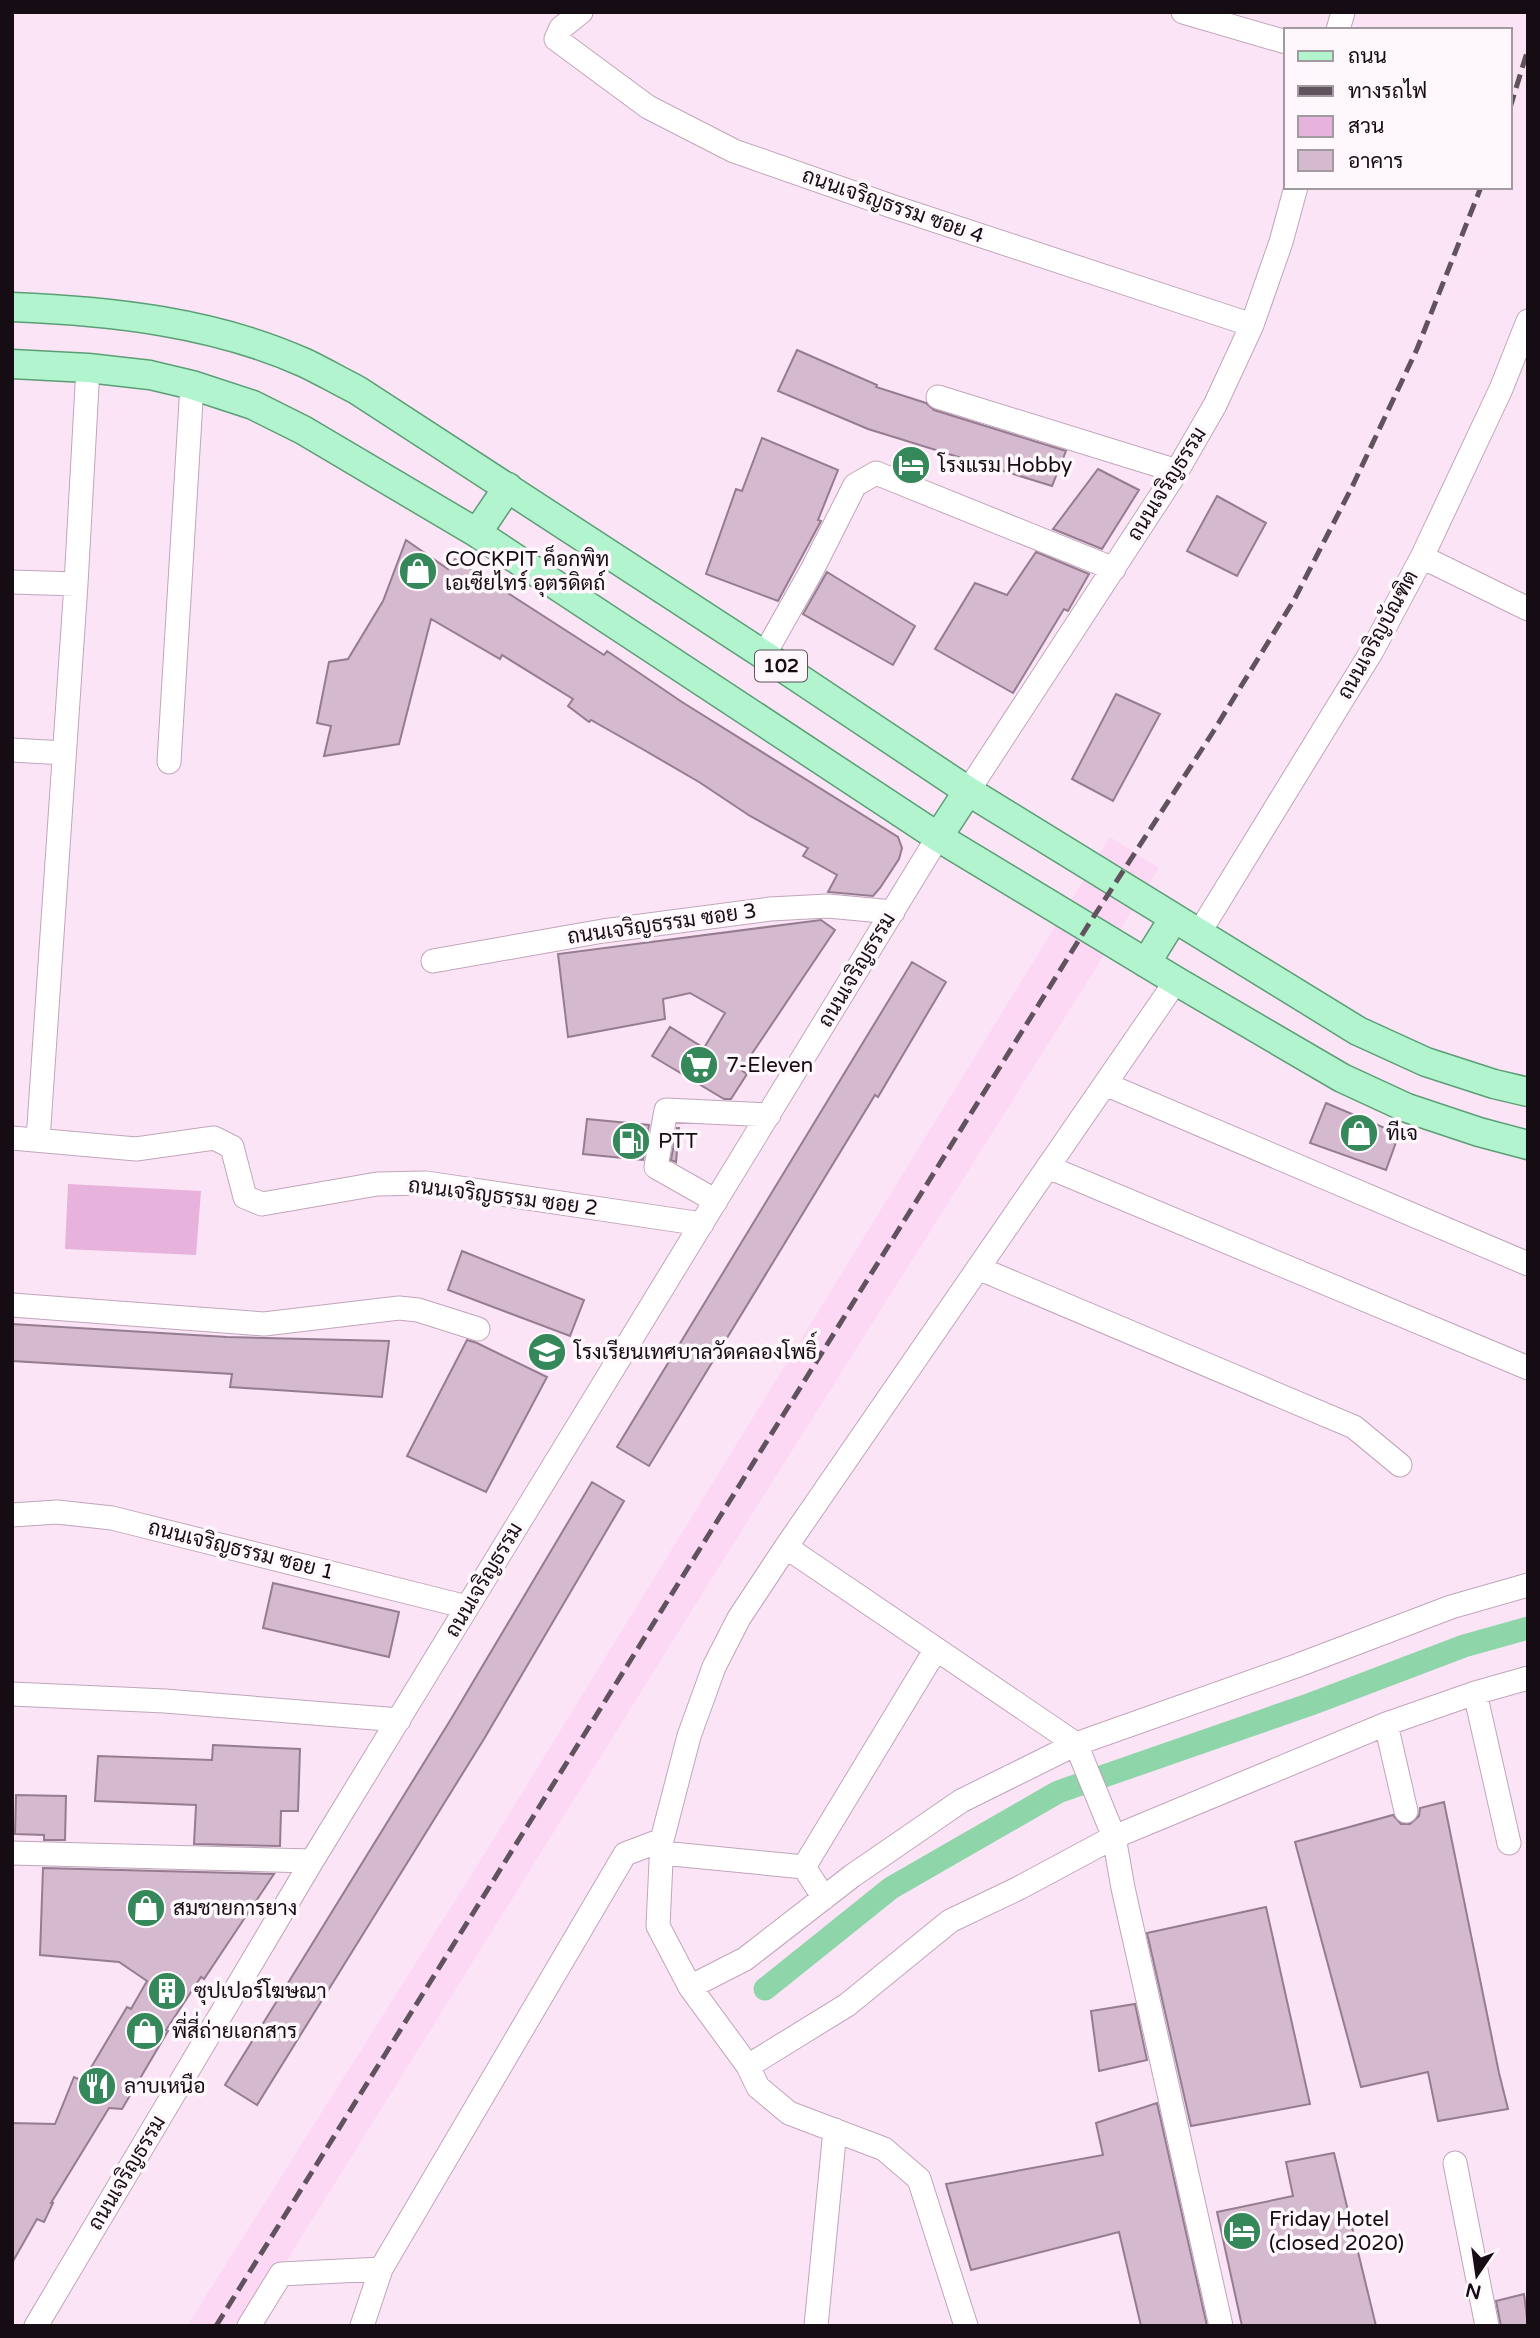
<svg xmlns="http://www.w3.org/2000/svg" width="1540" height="2338" font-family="'Varela Round',Sarabun,sans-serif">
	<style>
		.built { fill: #fcd8f4 }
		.green { fill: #e7b2dc }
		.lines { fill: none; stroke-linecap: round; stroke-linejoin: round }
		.canal { stroke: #8ed5a9; stroke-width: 23 }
		.building { fill: #d5b9cf; stroke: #967c90; stroke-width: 2 }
		.minor-casing { stroke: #c1a5ba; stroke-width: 25 }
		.major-casing { stroke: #5a9e76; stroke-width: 31 }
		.minor { stroke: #fff; stroke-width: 23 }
		.major { stroke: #b2f4cd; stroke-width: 28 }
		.rail { stroke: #61535e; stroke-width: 5; stroke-dasharray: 14 7; stroke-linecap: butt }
		.labels { text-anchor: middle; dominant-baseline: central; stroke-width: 7; stroke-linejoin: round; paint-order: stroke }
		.shield { fill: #fef8fd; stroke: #5c545a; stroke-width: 2 }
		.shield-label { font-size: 19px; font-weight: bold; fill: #160d14 }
		.street-label { font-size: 21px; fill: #160d14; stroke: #fef8fd }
		.poi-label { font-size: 21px; fill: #160d14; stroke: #fef8fd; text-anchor: start }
	</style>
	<rect width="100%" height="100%" fill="#fce4f7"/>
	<path class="built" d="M1110 837 1159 868 717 1570 246 2326H187L480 1861Z"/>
	<path class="green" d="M68 1184 201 1191 196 1255 65 1249Z"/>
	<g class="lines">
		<path class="canal" d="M765 1989 891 1888 1058 1792 1311 1704 1464 1646 1528 1628"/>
	</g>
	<path class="building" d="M797 350 877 385 876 387 926 403 934 410 1066 451 1052 486 868 429 778 391Z
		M762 438 838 470 818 520 821 521 778 601 706 574 736 489 742 491Z
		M1098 469 1139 490 1102 549 1053 529Z
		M1217 496 1266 523 1237 576 1187 551Z
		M406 540 448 569 455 559 604 655 607 651 682 702 898 837 902 848 899 859 880 888 873 896 828 892 837 875 803 856 808 848 750 816 699 782 644 750 591 720 589 722 568 706 573 699 502 655 500 659 431 619 399 744 324 756 331 726 317 723 329 662 348 659 383 601Z
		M1036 552 1089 574 1068 611 1064 609 1013 693 935 649 975 583 1007 595Z
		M827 572 915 626 893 665 803 614Z
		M1116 694 1160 714 1113 801 1072 779Z
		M821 920 835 930 741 1070 747 1074 731 1099H724L652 1056 670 1027 704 1048 725 1013 690 993 663 999 665 1019 568 1037 558 954Z
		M912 962 946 982 878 1097 875 1095 649 1466 617 1447Z
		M1326 1103 1399 1134 1386 1170 1310 1143Z
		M587 1119 649 1125 643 1160 583 1154Z
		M677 1128H679L676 1162 671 1160Z
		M462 1251 584 1300 570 1336 448 1290Z
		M12 1324 227 1337 389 1341 382 1397 230 1387 232 1374 12 1361Z
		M467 1340 477 1343 547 1377 486 1492 407 1456Z
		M592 1482 624 1501 484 1739 257 2105 225 2085 451 1719Z
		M273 1583 399 1612 389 1657 263 1628Z
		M213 1745 300 1749 298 1811H281L280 1846 194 1844 196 1805 95 1801 98 1756 212 1760Z
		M16 1795 66 1796 65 1840H44V1835L15 1834Z
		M1444 1802 1499 2073 1508 2109 1438 2121 1428 2072 1361 2087 1295 1842 1393 1815 1401 1824H1410L1419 1816 1420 1808Z
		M43 1868 274 1874 204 1979 201 1977 166 2030 168 2031 122 2109 109 2108 51 2203H53L44 2222 37 2219 12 2263V2123L55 2124 74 2077 83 2081 127 2007 131 2009 147 1981 119 1962 40 1955Z
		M1266 1907 1310 2104 1191 2126 1147 1933Z
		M1135 2004 1147 2060 1099 2071 1091 2011Z
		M1157 2103 1207 2326H1141L1119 2232 971 2270 946 2184 1103 2155 1096 2123Z
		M1334 2153 1376 2326H1242L1217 2212 1293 2196 1286 2162Z
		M1524 2294 1528 2326H1501L1496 2301Z"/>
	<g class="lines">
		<g class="minor-casing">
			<path id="minor" d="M581 12 561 28 556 39 648 107 734 151 891 206 1252 325
				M1183 12 1286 42
				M1338 30 1343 12
				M938 397 1177 471
				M1422 557 1528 609
				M12 582 76 584
				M764 655 812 570 855 485 876 473 1114 569
				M12 750 64 753
				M169 762 192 385
				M968 791 1177 471 1215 405 1252 325 1281 242 1296 187
				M1199 933 1372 651 1422 557 1501 389 1528 321
				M433 961 603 931 770 909 828 906 893 912
				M1105 1084 1528 1264
				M12 1138 136 1149 214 1138 232 1147 245 1197 262 1204 377 1184 426 1183 702 1224
				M38 1140 76 584 88 368
				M1048 1167 1528 1368
				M716 1201 656 1167 666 1110 769 1115
				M978 1268 1354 1427 1400 1465
				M12 1305 264 1324 399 1308 418 1310 478 1329
				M12 1515 57 1512 112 1518 467 1607
				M786 1547 1076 1744 1114 1837 1123 1888 1221 2326
				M1475 1693 1509 1843
				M12 1694 165 1701 399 1720
				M1386 1724 1406 1811
				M12 1853 312 1861
				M662 1853 804 1867 824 1898
				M804 1867 936 1649
				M690 1987 745 1959 852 1876 961 1801 1076 1744 1296 1666 1451 1607 1528 1585
				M748 2066 847 2005 950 1921 1019 1888 1114 1837 1386 1724 1475 1693 1528 1678
				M1455 2163 1487 2326
				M36 2326 312 1861 938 837
				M249 2326 281 2274 381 2269
				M362 2326 381 2269 625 1854 662 1840
				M816 2326 835 2130
				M966 2326 919 2179 884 2149 789 2113 758 2087 748 2066 690 1987 658 1926 662 1840 689 1736 714 1667 739 1618 786 1547 1176 981"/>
		</g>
		<g class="major-casing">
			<path id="major" d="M12 307C111 311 214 322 305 363 322 371 339 381 357 390L764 655 968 791 1358 1031 1426 1062 1494 1084 1528 1092
				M12 364 88 368 150 375 192 385 253 405 303 430 477 533 938 837 1176 981 1342 1078 1407 1108 1479 1132 1528 1145
				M477 533 508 487
				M938 837 968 791
				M1146 963 1174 918"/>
		</g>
		<use href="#minor" class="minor"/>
		<use href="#major" class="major"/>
		<path class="rail" d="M1510 108 1528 49
			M216 2326 1087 927 1213 732 1294 600 1352 487 1417 349 1481 187"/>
	</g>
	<defs>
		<g id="hotel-disc" transform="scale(2.0125)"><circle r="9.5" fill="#34885a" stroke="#fef8fd"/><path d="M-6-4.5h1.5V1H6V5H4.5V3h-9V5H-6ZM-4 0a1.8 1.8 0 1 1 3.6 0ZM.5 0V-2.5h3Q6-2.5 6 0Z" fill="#fff"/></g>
		<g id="shop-disc" transform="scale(2.0125)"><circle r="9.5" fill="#34885a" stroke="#fef8fd"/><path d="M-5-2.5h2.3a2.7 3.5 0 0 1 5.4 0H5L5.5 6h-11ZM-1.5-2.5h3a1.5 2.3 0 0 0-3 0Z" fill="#fff"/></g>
		<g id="supermarket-disc" transform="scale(2.0125)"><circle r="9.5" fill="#34885a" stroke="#fef8fd"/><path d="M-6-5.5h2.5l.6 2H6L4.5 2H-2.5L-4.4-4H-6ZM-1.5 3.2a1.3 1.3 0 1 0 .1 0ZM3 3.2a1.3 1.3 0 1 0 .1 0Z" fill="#fff"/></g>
		<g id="fuel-disc" transform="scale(2.0125)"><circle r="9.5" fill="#34885a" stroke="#fef8fd"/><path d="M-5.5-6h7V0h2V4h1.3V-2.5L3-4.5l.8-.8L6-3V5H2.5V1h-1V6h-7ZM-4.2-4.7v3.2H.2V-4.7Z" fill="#fff"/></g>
		<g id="school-disc" transform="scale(2.0125)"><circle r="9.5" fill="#34885a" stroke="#fef8fd"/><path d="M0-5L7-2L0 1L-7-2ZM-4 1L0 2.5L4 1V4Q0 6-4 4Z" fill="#fff"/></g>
		<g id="building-disc" transform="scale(2.0125)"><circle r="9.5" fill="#34885a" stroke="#fef8fd"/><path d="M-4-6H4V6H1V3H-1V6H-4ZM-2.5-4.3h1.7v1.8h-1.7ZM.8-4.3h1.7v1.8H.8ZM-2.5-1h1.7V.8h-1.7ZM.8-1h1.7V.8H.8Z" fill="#fff"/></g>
		<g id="restaurant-disc" transform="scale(2.0125)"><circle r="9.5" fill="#34885a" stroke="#fef8fd"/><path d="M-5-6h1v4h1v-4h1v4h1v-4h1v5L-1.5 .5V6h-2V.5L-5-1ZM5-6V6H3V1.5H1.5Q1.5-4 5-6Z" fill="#fff"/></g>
	</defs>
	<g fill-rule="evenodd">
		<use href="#hotel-disc" x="911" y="465"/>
		<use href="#shop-disc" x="418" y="571"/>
		<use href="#supermarket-disc" x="699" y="1065"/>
		<use href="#shop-disc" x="1359" y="1133"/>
		<use href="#fuel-disc" x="631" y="1141"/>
		<use href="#school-disc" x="547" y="1352"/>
		<use href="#shop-disc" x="146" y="1908"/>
		<use href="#building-disc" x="167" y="1991"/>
		<use href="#shop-disc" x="145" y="2031"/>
		<use href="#restaurant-disc" x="97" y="2086"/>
		<use href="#hotel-disc" x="1242" y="2231"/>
	</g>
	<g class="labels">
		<rect class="shield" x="755" y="650.5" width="52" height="31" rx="5"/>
		<g class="shield-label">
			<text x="781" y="666">102</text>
		</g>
		<g class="street-label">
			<text transform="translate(893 206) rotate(19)">ถนนเจริญธรรม ซอย 4</text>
			<text transform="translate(1167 484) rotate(-58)">ถนนเจริญธรรม</text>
			<text transform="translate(1378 635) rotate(-61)">ถนนเจริญบัณฑิต</text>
			<text transform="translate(662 924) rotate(-8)">ถนนเจริญธรรม ซอย 3</text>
			<text transform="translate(857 970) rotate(-59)">ถนนเจริญธรรม</text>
			<text transform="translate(503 1197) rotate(7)">ถนนเจริญธรรม ซอย 2</text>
			<text transform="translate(241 1550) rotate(14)">ถนนเจริญธรรม ซอย 1</text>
			<text transform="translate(484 1580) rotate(-59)">ถนนเจริญธรรม</text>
			<text transform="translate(127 2173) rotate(-59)">ถนนเจริญธรรม</text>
		</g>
		<g class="poi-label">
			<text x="938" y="465">โรงแรม Hobby</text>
			<text x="445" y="559">COCKPIT ค็อกพิท<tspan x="445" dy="24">เอเซียไทร์ อุตรดิตถ์</tspan></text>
			<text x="726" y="1065">7-Eleven</text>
			<text x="1386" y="1133">ทีเจ</text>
			<text x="658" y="1141">PTT</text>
			<text x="574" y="1352">โรงเรียนเทศบาลวัดคลองโพธิ์</text>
			<text x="173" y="1908">สมชายการยาง</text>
			<text x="194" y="1991">ซุปเปอร์โฆษณา</text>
			<text x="172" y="2031">พี่สี่ถ่ายเอกสาร</text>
			<text x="124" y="2086">ลาบเหนือ</text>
			<text x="1269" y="2219">Friday Hotel<tspan x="1269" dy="24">(closed 2020)</tspan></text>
		</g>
	</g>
	<rect width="1540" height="2338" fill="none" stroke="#160d14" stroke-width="28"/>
	<rect x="1284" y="28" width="228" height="161" fill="#fef8fd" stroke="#a19aa0" stroke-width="2"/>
	<rect x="1298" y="51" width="35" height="10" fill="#b2f4cd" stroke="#a19aa0" stroke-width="2"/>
	<text x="1348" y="63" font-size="21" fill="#160d14">ถนน</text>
	<rect x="1298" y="86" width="35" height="10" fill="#61535e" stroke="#a19aa0" stroke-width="2"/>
	<text x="1348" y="98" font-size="21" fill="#160d14">ทางรถไฟ</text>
	<rect x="1298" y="116" width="35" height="21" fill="#e7b2dc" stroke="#a19aa0" stroke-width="2"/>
	<text x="1348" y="133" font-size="21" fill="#160d14">สวน</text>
	<rect x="1298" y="150" width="35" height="21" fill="#d5b9cf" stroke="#a19aa0" stroke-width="2"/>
	<text x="1348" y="168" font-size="21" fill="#160d14">อาคาร</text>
	<g transform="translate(1477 2275) rotate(193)" stroke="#fef8fd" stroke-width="5" paint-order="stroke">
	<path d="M0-5L12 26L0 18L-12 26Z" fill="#160d14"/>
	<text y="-10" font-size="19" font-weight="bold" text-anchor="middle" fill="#160d14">N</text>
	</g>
</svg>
